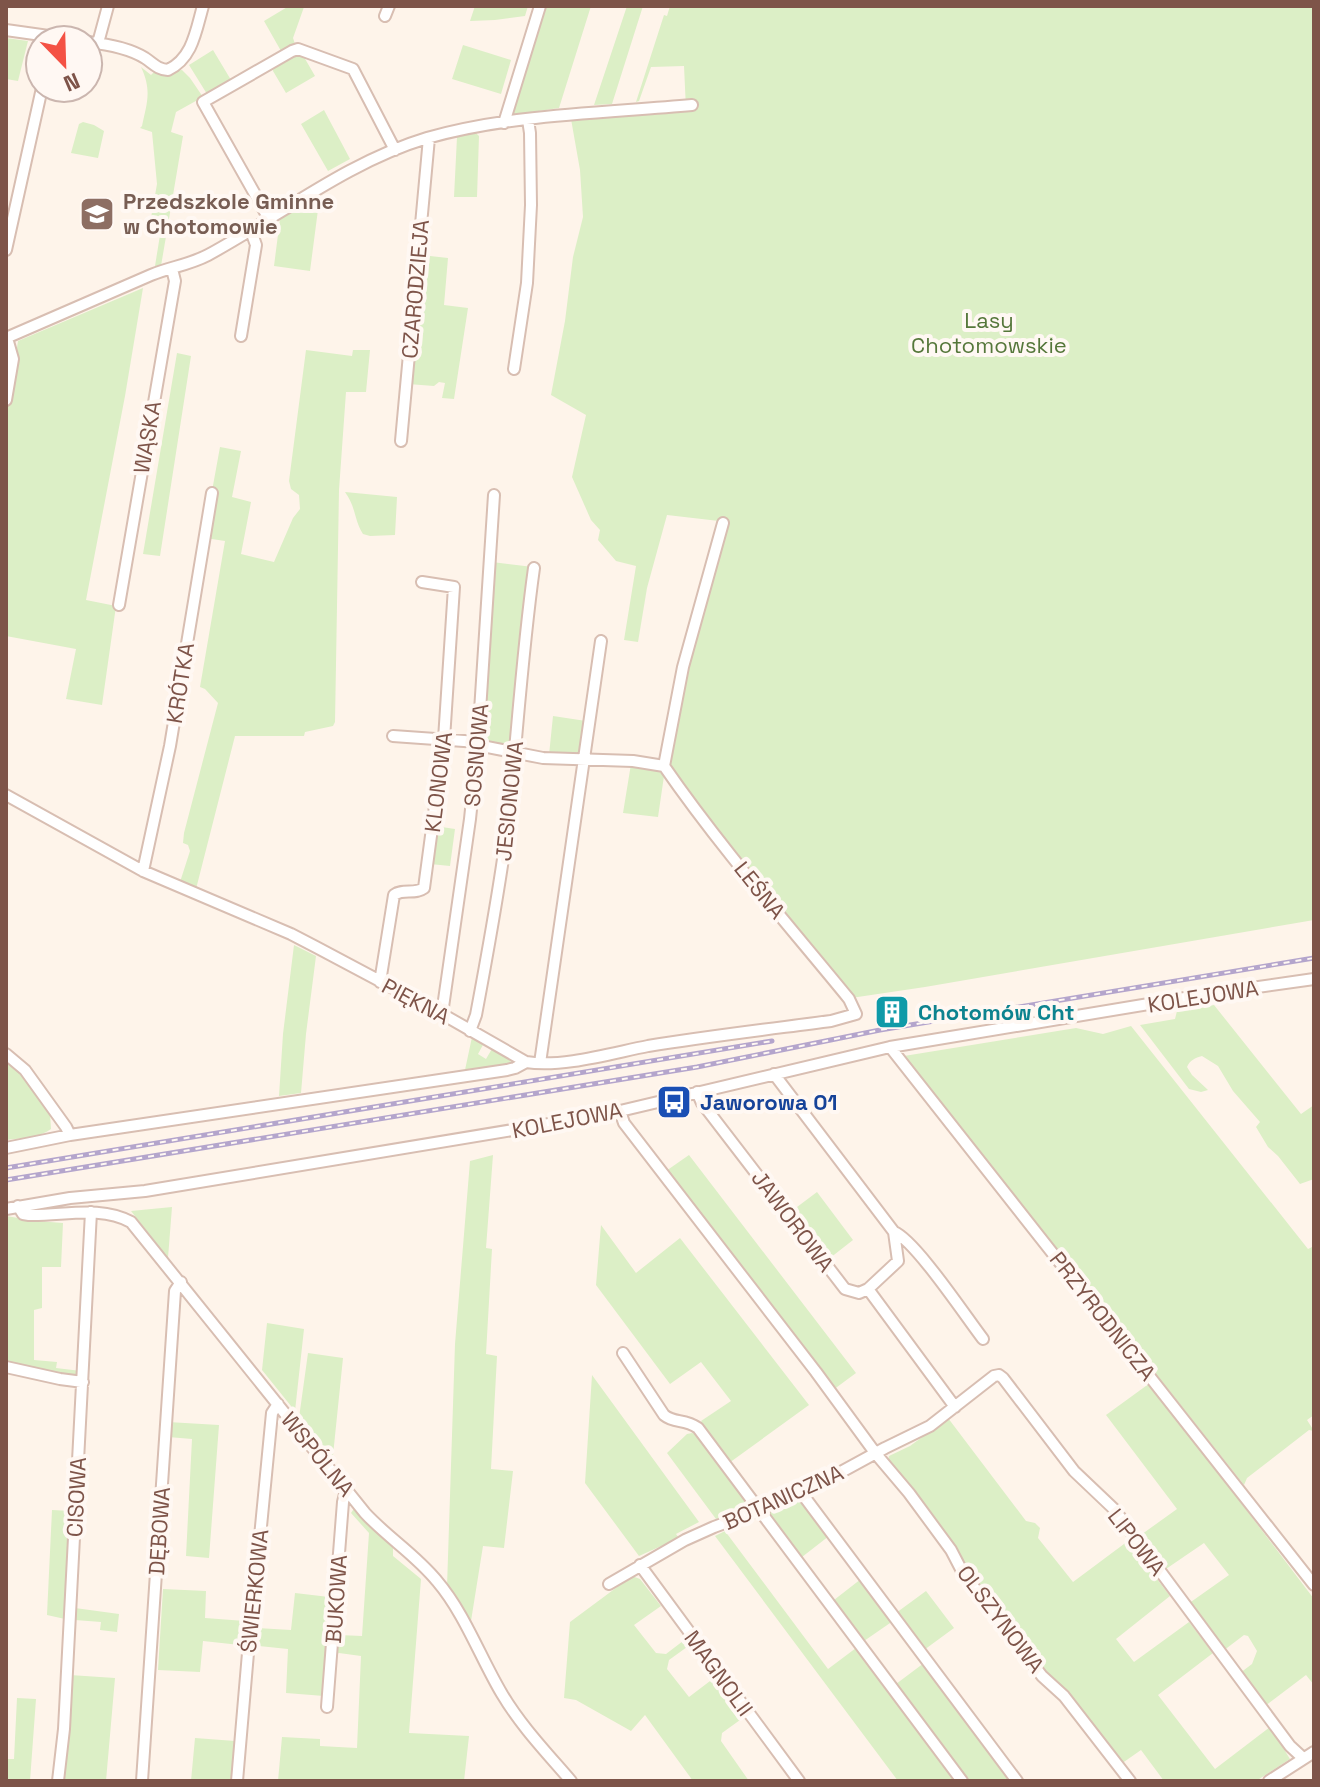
<svg xmlns="http://www.w3.org/2000/svg" width="1320" height="1787" font-family="'Space Grotesk',sans-serif">
	<style>
		.green { fill: #dcefc6 }
		.lines { fill: none; stroke-linecap: round; stroke-linejoin: round }
		.minor-casing { stroke: #d8beb2; stroke-width: 14 }
		.minor { stroke: #fff; stroke-width: 10 }
		.rail-casing { stroke: #b4a5cc; stroke-width: 5 }
		.rail { stroke: #fff8f3; stroke-width: 2; stroke-dasharray: 6; stroke-linecap: butt }
		.labels { text-anchor: middle; dominant-baseline: central; stroke-width: 8; stroke-linejoin: round; paint-order: stroke }
		.education-label { font-size: 22px; font-weight: bold; fill: #785e54; stroke: #fff8f3; text-anchor: start }
		.street-label { font-size: 22px; fill: #7e5449; stroke: #fff8f3 }
		.park-label { font-size: 22px; fill: #55773a; stroke: #fff8f3 }
		.culture-label { font-size: 22px; font-weight: bold; fill: #0d838f; stroke: #fff8f3; text-anchor: start }
		.transit-label { font-size: 22px; font-weight: bold; fill: #164399; stroke: #fff8f3; text-anchor: start }
	</style>
	<rect width="100%" height="100%" fill="#fef4ea"/>
	<path class="green" d="M289 6 304 7 293 38 295 44 281 51 264 21Z
		M475 6H528L525 16 495 20 470 21Z
		M544 6H591L559 108 511 115Z
		M627 6H643L612 104 594 105Z
		M670 6H1314V920L925 987 851 998 678 784 669 766V759L719 521 667 515 647 588 638 642 624 640 636 566 616 561 598 540 600 530 591 520 572 477 586 415 551 395 565 321 573 257 583 217 580 170 571 119 686 109 684 66 651 67 639 101 636 102 664 15 667 16Z
		M6 38 28 41 18 81 6 79Z
		M463 45 511 60 501 94 452 79Z
		M213 50 231 80 207 94 189 65Z
		M296 53 304 57 315 76 286 93 273 71 274 66Z
		M141 67 151 75 155 71 163 73 182 70 190 78 203 97 176 112 171 132 183 136 161 266H155L160 235 158 231 149 229 157 184 152 132 140 128 142 126C147 103 152 90 141 67Z
		M324 110 350 159 328 171 301 124Z
		M83 122 94 125 104 131 98 158 71 153 79 124Z
		M476 133 479 136 477 197H454L457 137Z
		M316 197 319 202 310 271 274 266 280 219Z
		M421 255 448 258 444 305 468 308 454 399 442 398 445 383 439 382 434 386 408 384Z
		M143 288 125 396 86 600 116 606 102 705 66 699 76 649 6 636V419L18 341Z
		M306 350 352 356 353 350H370L366 392H346L339 490 335 722 333 726 305 732 304 736H235L196 889 180 882 190 851 188 845 183 843 184 833 218 703 205 689 200 687 225 541 205 538 212 491 220 447 241 451 232 497 251 502 241 554 274 562 293 518 300 509 299 495 291 489 289 481Z
		M177 353 191 356 160 556 143 554Z
		M345 492 397 497 395 535 370 536 363 534C354 520 356 507 345 492Z
		M492 562 533 567 511 749 480 744Z
		M553 716 586 721 581 754 577 757 549 755Z
		M631 764 658 767 664 776 658 817 623 813Z
		M435 826 455 829 450 866 430 864Z
		M294 945 316 956 306 1034 301 1093 279 1096 283 1034Z
		M1214 1005 1301 1114 1314 1105V1179L1300 1184 1278 1156 1268 1147 1256 1127 1260 1122 1233 1091 1218 1066 1202 1056C1195 1058 1190 1060 1187 1067L1192 1075 1208 1090 1201 1092 1189 1089 1140 1025 1175 1019 1177 1011Z
		M1131 1026 1308 1249 1314 1246V1415L1307 1420 1314 1431 1309 1430 1247 1478 1244 1485 904 1056 1076 1028 1103 1034Z
		M472 1037 484 1043 478 1054 486 1059 493 1047 512 1058 509 1066 465 1070Z
		M6 1060 21 1075 50 1113 51 1129C39 1138 21 1138 6 1140Z
		M493 1155 486 1248 492 1249 486 1354 497 1356 491 1469 513 1471 504 1548 483 1546 471 1621 467 1619 447 1587 455 1344 470 1161Z
		M689 1155 856 1373 833 1390 666 1171Z
		M817 1192 853 1240 830 1258 793 1210Z
		M172 1207 168 1258 131 1211Z
		M6 1216 37 1221 63 1223 61 1267H42V1308L34 1310V1360L57 1362 56 1368 81 1371 76 1379 6 1362Z
		M601 1225 636 1273 680 1238 809 1405 729 1463 701 1421 731 1401 701 1362 670 1384 596 1285Z
		M267 1323 304 1329 295 1411 262 1370Z
		M308 1353 343 1358 332 1465 298 1425Z
		M592 1375 699 1522 676 1534 679 1538 639 1556 585 1483Z
		M1150 1383 1314 1599V1685L1306 1675 1265 1706 1240 1673 1252 1664 1257 1651 1248 1636 1244 1635 1223 1651 1188 1604 1229 1575 1204 1543 1163 1571 1138 1537 1177 1509 1106 1415Z
		M948 1418 1026 1521 1035 1523 1040 1528 1038 1538 1073 1582 1128 1541 1170 1596 1116 1639 1134 1662 1189 1622 1213 1653 1158 1695 1215 1769 1270 1727 1290 1759 1256 1781H1164L1141 1750 1121 1764 1065 1689 1043 1673 962 1567 888 1461 889 1456 910 1446Z
		M168 1422 219 1425 209 1558 186 1556 192 1439 168 1437Z
		M692 1433 696 1434 747 1501 745 1507 716 1519 667 1453 687 1434Z
		M800 1497 829 1536 802 1557 770 1514V1510Z
		M355 1507 393 1548V1556L421 1579 409 1733 469 1736 464 1781H278L282 1737 320 1739V1746L357 1748 361 1656 339 1653 335 1655 337 1632 339 1635 362 1636 369 1533 351 1513Z
		M52 1510 71 1511 65 1619 47 1615Z
		M725 1531 828 1669 856 1648 956 1781H898L715 1536Z
		M632 1576 640 1579 661 1606 634 1625 656 1653 666 1654 683 1641 682 1635 692 1648 687 1647 669 1660 667 1669 689 1697 714 1678 744 1719 740 1720 722 1733 721 1741 749 1781H693L645 1715 631 1731 576 1700 564 1698 570 1622Z
		M861 1579 893 1621 864 1641 834 1600Z
		M163 1589 206 1591 205 1618 245 1621 243 1647 240 1645 203 1641 200 1672 158 1670Z
		M926 1591 954 1628 924 1650 896 1613Z
		M295 1593 329 1597 324 1696 286 1693 288 1649 259 1646 253 1649 255 1625 257 1628 291 1630Z
		M75 1608 119 1614 117 1632 100 1630 101 1622 75 1620Z
		M924 1663 1012 1781H968L896 1684Z
		M70 1675 115 1678 106 1781H62Z
		M17 1698 36 1699 30 1781H6V1759H14Z
		M195 1738 235 1741 232 1781H191Z"/>
	<g class="lines">
		<g class="minor-casing">
			<path id="minor" d="M385 16 389 6
				M6 30 77 40
				M88 42C106 44 129 48 145 58 154 64 157 69 168 70 193 58 196 30 203 6
				M98 43 108 6
				M504 123 540 6
				M269 219 203 102 292 51 298 49 353 69 395 150
				M6 250 42 88
				M241 336 256 245 251 231
				M6 338C54 317 102 296 151 275 170 267 189 265 208 255 280 216 347 162 427 138 511 114 605 113 692 105
				M514 369 527 283 531 205 530 133 528 120
				M6 400 13 359 7 338
				M401 441 429 138
				M119 605 175 281 172 269
				M393 736 478 742
				M477 745 543 758 633 761 664 766
				M6 795 143 871 291 934 316 947 442 1014 526 1062C562 1068 612 1053 648 1046 709 1036 770 1029 831 1021L856 1014 849 999C786 922 720 847 664 766L683 667 723 523
				M143 871 170 746 212 493
				M380 982 394 895C403 888 415 895 424 888L444 739 454 587 422 582
				M442 1014 470 819 478 742 494 495
				M470 1031 476 1015C488 951 500 887 508 823 517 738 522 653 534 568
				M890 1047 1314 1585
				M6 1054 25 1070 66 1127 70 1135
				M540 1063 601 641
				M774 1074 894 1232C915 1240 966 1317 983 1339
				M697 1092 702 1103 845 1289 859 1293 868 1289 955 1407
				M620 1111 624 1123 816 1372 876 1454 909 1493 951 1550 963 1573 1042 1676 1064 1696 1130 1781
				M6 1148 70 1135 507 1070 515 1068 526 1062
				M18 1206 23 1214 29 1215C63 1216 100 1205 131 1222L365 1513C387 1537 416 1555 437 1581 465 1614 480 1657 502 1694 521 1726 547 1753 571 1781
				M6 1209 70 1198 145 1191 573 1120 620 1111 890 1047 1209 994 1314 979
				M868 1289 898 1261 894 1232
				M623 1353 664 1415C675 1424 684 1418 698 1428L962 1781
				M6 1367 60 1379 83 1382
				M800 1491 1017 1781
				M640 1565 799 1781
				M609 1584 685 1540 714 1527 760 1510 841 1472 885 1448 930 1426 994 1376 999 1375 1003 1378 1074 1471 1114 1509 1290 1746 1303 1758
				M327 1707 343 1502 346 1490
				M58 1781 64 1729 91 1212
				M142 1781 175 1291 181 1282
				M237 1781 256 1560 259 1547 272 1413 278 1404
				M1269 1781 1314 1752"/>
		</g>
		<use href="#minor" class="minor"/>
		<g class="rail-casing">
			<path id="rail" d="M6 1168 772 1041
				M6 1180 697 1067 880 1030 1314 958"/>
		</g>
		<use href="#rail" class="rail"/>
	</g>
	<defs>
		<g id="school-square" transform="scale(1.8)"><rect x="-9" y="-9" width="18" height="18" rx="4" fill="#8d6e63" stroke="#fff8f3"/><path d="M0-5L7-2L0 1L-7-2ZM-4 1L0 2.5L4 1V4Q0 6-4 4Z" fill="#fff"/></g>
		<g id="building-square" transform="scale(1.8)"><rect x="-9" y="-9" width="18" height="18" rx="4" fill="#0f9aa8" stroke="#fff8f3"/><path d="M-4-6H4V6H1V3H-1V6H-4ZM-2.5-4.3h1.7v1.8h-1.7ZM.8-4.3h1.7v1.8H.8ZM-2.5-1h1.7V.8h-1.7ZM.8-1h1.7V.8H.8Z" fill="#fff"/></g>
		<g id="bus-square" transform="scale(1.8)"><rect x="-9" y="-9" width="18" height="18" rx="4" fill="#1a4fb4" stroke="#fff8f3"/><path d="M-5-6H5V4H4V6H2V4H-2V6H-4V4H-5ZM-3.5-4V0h7V-4ZM-3.5 1.2v1.5H-2V1.2ZM2 1.2v1.5H3.5V1.2Z" fill="#fff"/></g>
	</defs>
	<g fill-rule="evenodd">
		<use href="#school-square" x="97" y="214"/>
		<use href="#building-square" x="892" y="1012"/>
		<use href="#bus-square" x="674" y="1102"/>
	</g>
	<g class="labels">
		<g class="education-label">
			<text x="123" y="201">Przedszkole Gminne<tspan x="123" dy="25">w Chotomowie</tspan></text>
		</g>
		<g class="street-label">
			<text transform="translate(415 289) rotate(-85)">CZARODZIEJA</text>
			<text transform="translate(147 437) rotate(-80)">WĄSKA</text>
			<text transform="translate(180 683) rotate(-81)">KRÓTKA</text>
			<text transform="translate(476 755) rotate(-85)">SOSNOWA</text>
			<text transform="translate(438 782) rotate(-83)">KLONOWA</text>
			<text transform="translate(509 801) rotate(-84)">JESIONOWA</text>
			<text transform="translate(760 890) rotate(51)">LEŚNA</text>
			<text transform="translate(1203 996) rotate(-9)">KOLEJOWA</text>
			<text transform="translate(416 1001) rotate(28)">PIĘKNA</text>
			<text transform="translate(567 1120) rotate(-11)">KOLEJOWA</text>
			<text transform="translate(793 1221) rotate(53)">JAWOROWA</text>
			<text transform="translate(1103 1316) rotate(52)">PRZYRODNICZA</text>
			<text transform="translate(318 1454) rotate(51)">WSPÓLNA</text>
			<text transform="translate(76 1497) rotate(-87)">CISOWA</text>
			<text transform="translate(783 1497) rotate(-24)">BOTANICZNA</text>
			<text transform="translate(159 1531) rotate(-86)">DĘBOWA</text>
			<text transform="translate(1137 1542) rotate(52)">LIPOWA</text>
			<text transform="translate(254 1591) rotate(-84)">ŚWIERKOWA</text>
			<text transform="translate(336 1599) rotate(-86)">BUKOWA</text>
			<text transform="translate(1001 1619) rotate(53)">OLSZYNOWA</text>
			<text transform="translate(719 1673) rotate(54)">MAGNOLII</text>
		</g>
		<g class="park-label">
			<text x="989" y="320">Lasy<tspan x="989" dy="25">Chotomowskie</tspan></text>
		</g>
		<g class="culture-label">
			<text x="918" y="1012">Chotomów Cht</text>
		</g>
		<g class="transit-label">
			<text x="700" y="1102">Jaworowa 01</text>
		</g>
	</g>
	<rect width="1320" height="1787" fill="none" stroke="#7e5449" stroke-width="16"/>
	<g transform="translate(64 64) rotate(157)"><circle r="38" fill="#fff8f3" stroke="#cbb6af" stroke-width="2"/>
	<path d="M0-6L14 30L0 20L-14 30Z" fill="#f45244"/>
	<text y="-12" font-size="22" font-weight="bold" text-anchor="middle" fill="#7e5449">N</text>
	</g>
</svg>
